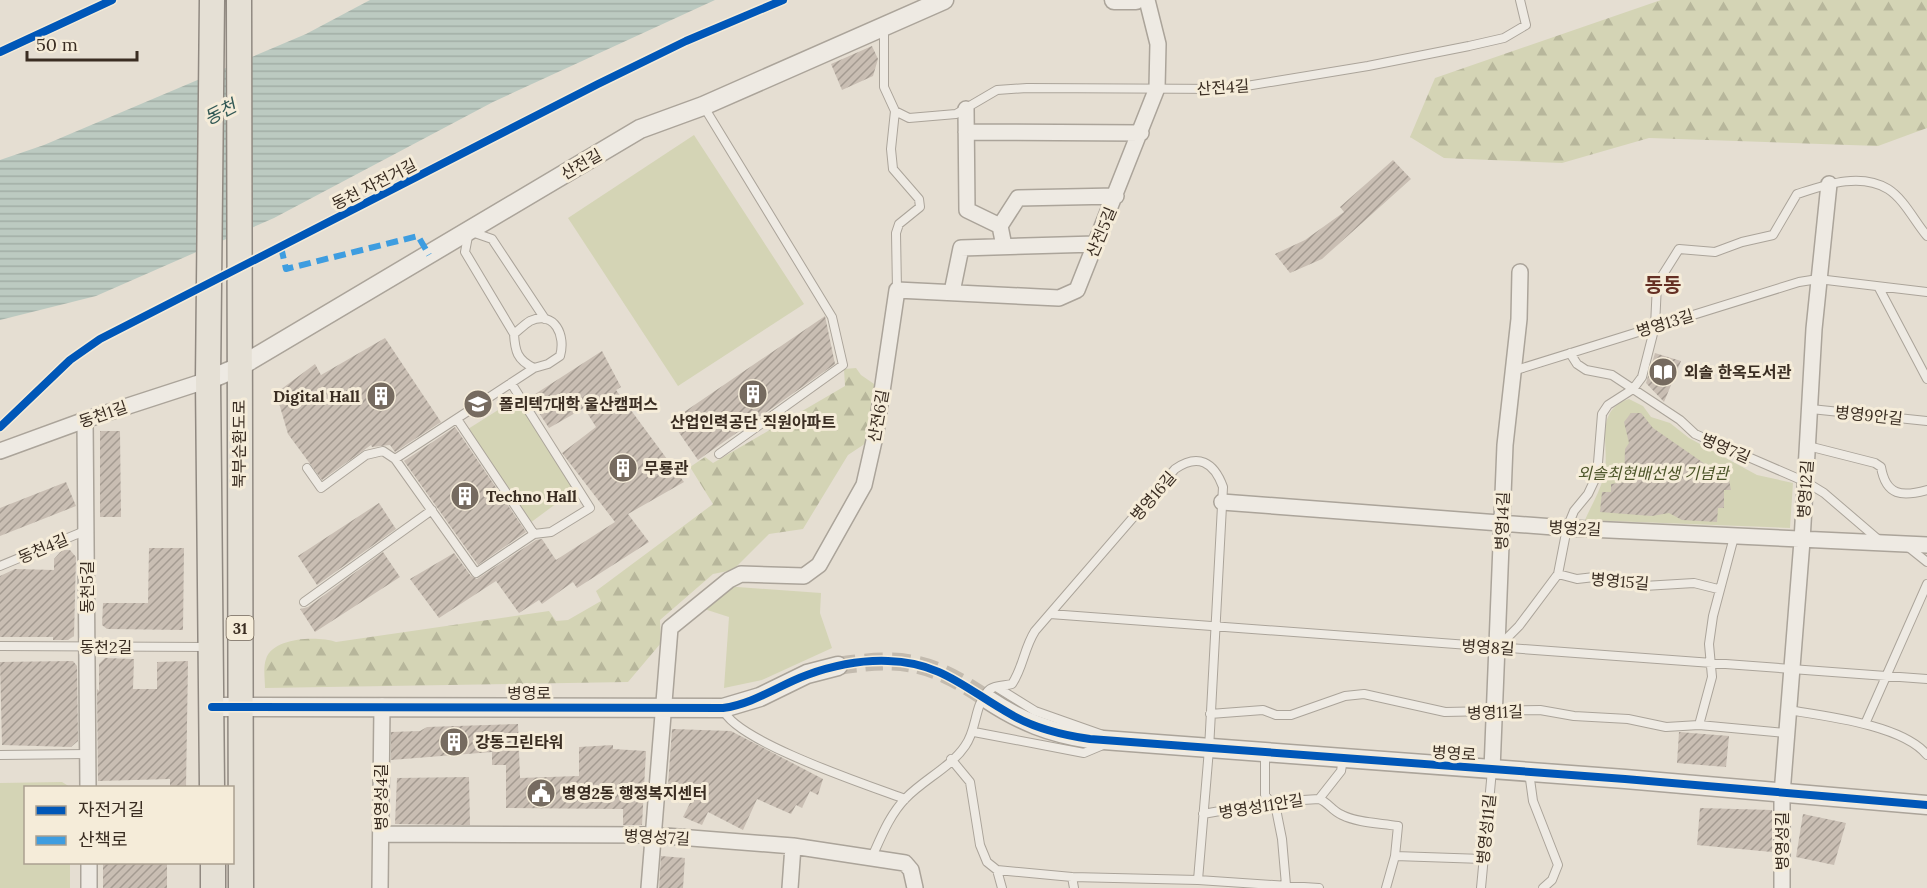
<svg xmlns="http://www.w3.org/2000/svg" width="1927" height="888" font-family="Lora,'Noto Sans KR',serif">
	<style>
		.forest { fill: url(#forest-firs) }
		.park { fill: #d4d4b5 }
		.water { fill: url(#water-rules) }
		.building { fill: url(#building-hatch) }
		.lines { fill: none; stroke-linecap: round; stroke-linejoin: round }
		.tertiary-tunnel { stroke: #c3bbaf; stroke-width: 18; stroke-dasharray: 18 9; stroke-linecap: butt }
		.service-casing { stroke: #aba49a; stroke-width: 10 }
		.minor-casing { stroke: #aba49a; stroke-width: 18 }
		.tertiary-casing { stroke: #aba49a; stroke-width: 21 }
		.primary-casing { stroke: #908981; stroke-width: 27 }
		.service { stroke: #eeeae3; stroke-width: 8 }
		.minor { stroke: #eeeae3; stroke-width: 15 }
		.tertiary { stroke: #eeeae3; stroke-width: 18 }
		.primary { stroke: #e5e0d5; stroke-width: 24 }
		.quiet { stroke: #3e9de0; stroke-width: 6; stroke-dasharray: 12 6; stroke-linecap: butt }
		.cycleway-casing { stroke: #f5ecd9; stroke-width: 11 }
		.cycleway { stroke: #0057b8; stroke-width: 8 }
		.labels { text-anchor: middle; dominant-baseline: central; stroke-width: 6; stroke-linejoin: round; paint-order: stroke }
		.shield { fill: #f5ecd9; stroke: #726659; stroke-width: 1.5 }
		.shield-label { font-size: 15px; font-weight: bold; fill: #3a2d22 }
		.street-label { font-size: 16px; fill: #3a2d22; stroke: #f5ecd9 }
		.poi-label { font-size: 16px; font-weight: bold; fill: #3a2d22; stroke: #f5ecd9; text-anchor: start }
		.park-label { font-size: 16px; font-style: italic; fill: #4c5529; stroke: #f5ecd9 }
		.water-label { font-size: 18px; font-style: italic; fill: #325955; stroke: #f5ecd9 }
		.quarter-label { font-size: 20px; font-weight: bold; fill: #652f23; stroke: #f5ecd9 }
	</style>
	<defs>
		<pattern id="forest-firs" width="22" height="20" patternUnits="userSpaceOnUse" patternTransform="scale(1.5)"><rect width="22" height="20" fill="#d4d4b5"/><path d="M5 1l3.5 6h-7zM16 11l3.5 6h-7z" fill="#b7b69b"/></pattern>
		<pattern id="water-rules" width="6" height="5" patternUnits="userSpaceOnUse" patternTransform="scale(1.5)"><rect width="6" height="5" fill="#bccac1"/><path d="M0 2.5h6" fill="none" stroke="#a2aea6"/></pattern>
		<pattern id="building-hatch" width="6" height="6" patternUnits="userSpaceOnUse" patternTransform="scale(1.5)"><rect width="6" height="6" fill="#c9beb3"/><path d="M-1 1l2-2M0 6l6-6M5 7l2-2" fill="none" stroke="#a49b91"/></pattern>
	</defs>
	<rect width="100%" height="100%" fill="#e5ded2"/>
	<path class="forest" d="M1661 0H1927V128L1878 146 1649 138 1562 163 1444 158 1410 137 1435 78Z
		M856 368 861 375 877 386 873 425 866 443 848 455 803 529 769 534 733 570 713 574 660 620 661 643 628 682 265 688C265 680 263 667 266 659 273 637 318 636 336 642L549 611 556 621 568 620 601 601 596 591 713 504 690 467 705 457 713 463 845 386 844 369Z"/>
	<path class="park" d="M694 135 804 304 678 386 568 218Z
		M517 398 576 489 530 523 468 429Z
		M1629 399 1643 406 1651 417 1670 423 1689 438 1757 475 1793 483 1790 528 1585 520C1591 506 1600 491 1604 476 1611 448 1592 411 1629 399Z
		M724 586 821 593 820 613 832 648 762 680 724 688 729 617 698 607Z
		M62 782 70 787 26 788V862L70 863V888H0V783Z"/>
	<path class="water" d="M370 0H715L493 102 274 218 96 296 0 320V160L44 145 306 34Z"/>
	<path class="building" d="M872 46 878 59 873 76 842 90 831 64Z
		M1393 160 1411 179 1322 259 1290 273 1275 254 1305 240 1344 212 1340 207Z
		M825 316 835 364 698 460 671 421Z
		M385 338 441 422 395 452 390 445 372 447 371 445 322 480 288 434 276 393 315 364 321 375Z
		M602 351 621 387 616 390 684 482 628 514 649 542 577 588 573 582 542 604 539 600 519 613 496 581 439 618 410 579 454 553 471 576 477 579 536 540 542 539 556 560 615 522 562 453 596 427 584 408 549 428 529 398Z
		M1655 353 1681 361 1664 402 1646 383Z
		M1631 413H1641L1653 428 1718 473 1726 464 1731 490H1724V508H1718L1717 522 1682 520 1669 513 1652 516 1600 512 1602 492H1611V484L1624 482 1625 449 1629 443 1624 422Z
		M455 427 526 532 478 565 404 461Z
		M100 431H120L121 517H100Z
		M66 482 76 506 0 536V508Z
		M379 503 396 529 317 585 298 556Z
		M149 548H184L183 630 107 629 102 625 103 603H148Z
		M62 550H70L76 557 74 636 68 640H53V637H0V576L15 569 54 570V559Z
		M383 552 400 577 315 632 300 609 308 607Z
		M105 658 134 659 133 689H157V662L188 661 186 788H170V779L98 781 97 689 99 691V664Z
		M73 661 77 666 78 741 71 747 2 745 0 662Z
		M518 724 520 778 579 776V747L613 745V749L646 751 642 825H623V809L506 808V765H492V752L391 760V732L420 731 427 727Z
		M672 729 731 731 823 779 818 795 810 791 802 808 796 805 791 814 757 799 743 830 708 812 702 825 683 817 692 799H667Z
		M1679 732 1729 736 1726 767 1677 763Z
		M469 777 470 825 395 824 397 778Z
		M1700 808 1772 810V852L1697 845Z
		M1803 814 1846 823 1834 865 1796 857Z
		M661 856 685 858 683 888H659Z
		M103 862H167V888H103Z"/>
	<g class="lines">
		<path class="tertiary-tunnel" d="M838 666C904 656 931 661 987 699"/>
		<g class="service-casing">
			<path id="service" d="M884 28V87L895 111 891 149 893 169 919 199 920 207 899 224 896 233 897 290
				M704 107 832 317 843 365 719 454
				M895 111 909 118 956 114 997 90 1027 88 1228 89 1368 66 1469 46 1504 38 1526 25 1520 0
				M1879 288 1927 379
				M514 334C519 330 525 324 530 321 555 310 566 336 560 356L548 364 534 368C517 360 515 351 514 334L465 252 469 231 492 239 545 319
				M1570 353 1577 364 1586 370 1612 375 1680 420 1695 434 1806 482 1824 493 1880 541
				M1513 371 1799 282 1818 279 1927 292
				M511 383 590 508 551 532 534 534
				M1811 409 1927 421
				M1808 446 1875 463 1881 467C1886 496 1902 497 1927 490
				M395 459 476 573 534 534 457 419
				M307 468 321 488 366 455 383 451 395 459 534 368
				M1907 546 1927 562
				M0 566 87 530
				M1558 574 1577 579 1603 576 1644 586 1694 583 1718 589
				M304 602 432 510
				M1050 614 1927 679
				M0 646 208 647
				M1499 646 1519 626 1558 574 1567 528 1574 511 1588 494 1597 475 1602 414 1608 405 1633 389 1642 377 1655 326 1657 284 1679 249 1715 252 1742 242 1773 235 1797 194C1825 185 1860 172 1888 189 1904 199 1915 222 1927 236
				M998 688 1035 711 1103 735
				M723 709C734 741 870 786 905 799
				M1788 710C1825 716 1903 725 1927 755
				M1210 714 1263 710 1276 715H1291L1345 696 1364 694 1445 712 1540 710 1574 716 1628 719 1666 727 1699 725 1786 733
				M1865 724 1927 584
				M1699 725 1712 677 1709 644 1713 616 1734 537
				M974 732 1084 753 1103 745
				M1265 753V795L1276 809 1282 839 1286 885
				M0 755 88 754
				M951 759 970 782 980 845 987 862 997 870 1072 877 1198 880 1319 888
				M1529 772 1533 801 1558 865 1552 880 1543 888
				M1319 799C1328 802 1332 811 1342 815 1358 823 1380 823 1398 826L1395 856 1386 888
				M1203 814 1271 802 1319 799 1341 771 1343 759
				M1395 856 1483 859
				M872 857C881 837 890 814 906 798 923 780 951 767 965 746 977 730 974 707 987 692 992 685 1004 686 1012 684 1023 668 1024 648 1035 631L1175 469C1198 453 1214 462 1223 487L1209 749 1198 880
				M997 870 1002 888
				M1072 877 1074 888
				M1481 888 1492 770"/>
		</g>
		<g class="minor-casing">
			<path id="minor" d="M966 109 967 210 1000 226 1004 246
				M966 132 1141 133
				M1000 226 1018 198 1116 196
				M952 292 961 248 1096 244
				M85 420 88 788
				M0 451 85 420 208 380
				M1222 502 1567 528 1927 545
				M1492 770 1505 445 1519 319 1520 272
				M381 834 653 835 793 846 905 863 911 870 915 888
				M89 862V888
				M380 888 382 706
				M649 888 670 628 729 580 741 574 804 576 819 565 864 485 876 432 897 290 1059 298 1077 290 1157 88 1158 44 1147 0
				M790 888 793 846
				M1782 888V794L1802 541 1814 329 1829 184"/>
		</g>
		<g class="tertiary-casing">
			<path id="tertiary" d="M1114 0H1136
				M208 380 239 367 640 129 703 106 944 0
				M987 699C1020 721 1050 733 1090 739L1625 779 1927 805
				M212 707 723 708 760 697 807 674 838 666"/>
		</g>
		<g class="primary-casing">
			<path id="primary" d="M212 0 208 380 212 788
				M239 0 241 888
				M213 862V888"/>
		</g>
		<use href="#service" class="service"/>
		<use href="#minor" class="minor"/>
		<use href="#tertiary" class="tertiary"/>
		<use href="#primary" class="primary"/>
		<path class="quiet" d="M281 247 286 269 418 236 429 255"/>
		<g class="cycleway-casing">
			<path id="cycleway" d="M0 52 112 0
				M0 427 70 360 100 339 598 84 686 41 783 0
				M212 707 723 708C754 704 779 685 807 675 832 666 862 660 888 661 942 662 968 691 1012 715 1036 729 1062 735 1090 739L1625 779 1927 805"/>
		</g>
		<use href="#cycleway" class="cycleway"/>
	</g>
	<defs>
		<g id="library-disc" transform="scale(1.5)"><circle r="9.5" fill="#766b60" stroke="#f5ecd9"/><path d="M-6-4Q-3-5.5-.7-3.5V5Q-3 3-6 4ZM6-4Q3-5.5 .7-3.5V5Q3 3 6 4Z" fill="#fff"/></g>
		<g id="building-disc" transform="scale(1.5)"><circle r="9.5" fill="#766b60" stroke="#f5ecd9"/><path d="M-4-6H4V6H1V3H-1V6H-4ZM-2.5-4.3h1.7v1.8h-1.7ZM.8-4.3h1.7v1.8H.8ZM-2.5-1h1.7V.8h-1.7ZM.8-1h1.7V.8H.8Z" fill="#fff"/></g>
		<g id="university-disc" transform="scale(1.5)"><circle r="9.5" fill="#766b60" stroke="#f5ecd9"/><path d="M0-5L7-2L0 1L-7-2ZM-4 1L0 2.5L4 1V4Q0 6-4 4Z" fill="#fff"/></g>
		<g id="civic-disc" transform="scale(1.5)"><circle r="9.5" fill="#766b60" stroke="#f5ecd9"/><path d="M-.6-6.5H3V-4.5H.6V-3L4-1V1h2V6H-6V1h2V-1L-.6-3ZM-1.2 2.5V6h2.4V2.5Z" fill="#fff"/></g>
	</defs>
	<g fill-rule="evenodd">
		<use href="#library-disc" x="1663" y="372"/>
		<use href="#building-disc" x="753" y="394"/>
		<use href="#building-disc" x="381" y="396"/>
		<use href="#university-disc" x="478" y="404"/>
		<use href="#building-disc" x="623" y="468"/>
		<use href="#building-disc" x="465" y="496"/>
		<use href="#building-disc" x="454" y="742"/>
		<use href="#civic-disc" x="541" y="793"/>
	</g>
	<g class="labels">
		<rect class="shield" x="226.5" y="616" width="27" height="24" rx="4.5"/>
		<g class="shield-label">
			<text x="240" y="628">31</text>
		</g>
		<g class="street-label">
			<text transform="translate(1223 87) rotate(-4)">산전4길</text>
			<text transform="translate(581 164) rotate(-30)">산전길</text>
			<text transform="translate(374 184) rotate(-27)">동천 자전거길</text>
			<text transform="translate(1101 232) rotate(-67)">산전5길</text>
			<text transform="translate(1665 323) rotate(-17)">병영13길</text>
			<text transform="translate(103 414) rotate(-19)">동천1길</text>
			<text transform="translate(1869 415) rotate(6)">병영9안길</text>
			<text transform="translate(878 416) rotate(-80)">산전6길</text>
			<text transform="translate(239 444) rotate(-90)">북부순환도로</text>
			<text transform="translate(1726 448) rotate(23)">병영7길</text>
			<text transform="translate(1805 489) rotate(-86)">병영12길</text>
			<text transform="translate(1153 496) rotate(-49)">병영16길</text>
			<text transform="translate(1502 521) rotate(-88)">병영14길</text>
			<text transform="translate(1575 528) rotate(3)">병영2길</text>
			<text transform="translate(43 548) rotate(-23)">동천4길</text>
			<text transform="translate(1620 581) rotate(5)">병영15길</text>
			<text transform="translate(87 587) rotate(-90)">동천5길</text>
			<text x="106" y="647">동천2길</text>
			<text transform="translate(1488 647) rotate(4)">병영8길</text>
			<text x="529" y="693">병영로</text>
			<text transform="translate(1495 712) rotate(-2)">병영11길</text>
			<text transform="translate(1454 753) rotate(4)">병영로</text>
			<text transform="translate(381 797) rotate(-90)">병영성4길</text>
			<text transform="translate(1261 806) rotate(-9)">병영성11안길</text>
			<text transform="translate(1486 829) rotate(-84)">병영성11길</text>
			<text transform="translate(657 837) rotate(3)">병영성7길</text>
			<text transform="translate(1782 841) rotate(-90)">병영성길</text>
		</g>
		<g class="poi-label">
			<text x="1684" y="372">외솔 한옥도서관</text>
			<text x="360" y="396" text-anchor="end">Digital Hall</text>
			<text x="499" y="404">폴리텍7대학 울산캠퍼스</text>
			<text x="753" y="422" text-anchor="middle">산업인력공단 직원아파트</text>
			<text x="644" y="468">무룡관</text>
			<text x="486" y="496">Techno Hall</text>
			<text x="475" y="742">강동그린타워</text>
			<text x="562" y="793">병영2동 행정복지센터</text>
		</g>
		<g class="park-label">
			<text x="1653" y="473">외솔최현배선생 기념관</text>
		</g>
		<g class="water-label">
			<text transform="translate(220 112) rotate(-27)">동천</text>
		</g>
		<g class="quarter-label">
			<text x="1663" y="284">동동</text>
		</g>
	</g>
	<rect x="24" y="786" width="210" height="78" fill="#f5ecd9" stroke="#aaa090" stroke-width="1.5"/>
	<rect x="36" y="806" width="30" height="9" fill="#0057b8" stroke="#aaa090" stroke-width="1.5"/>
	<text x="78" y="816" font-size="18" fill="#3a2d22">자전거길</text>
	<rect x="36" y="836" width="30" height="9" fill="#3e9de0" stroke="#aaa090" stroke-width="1.5"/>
	<text x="78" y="846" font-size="18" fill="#3a2d22">산책로</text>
	<path d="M27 51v9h110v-9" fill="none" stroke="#3a2d22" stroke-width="3"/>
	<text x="36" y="51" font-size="18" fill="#3a2d22" stroke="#f5ecd9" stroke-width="4.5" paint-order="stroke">50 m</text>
</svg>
